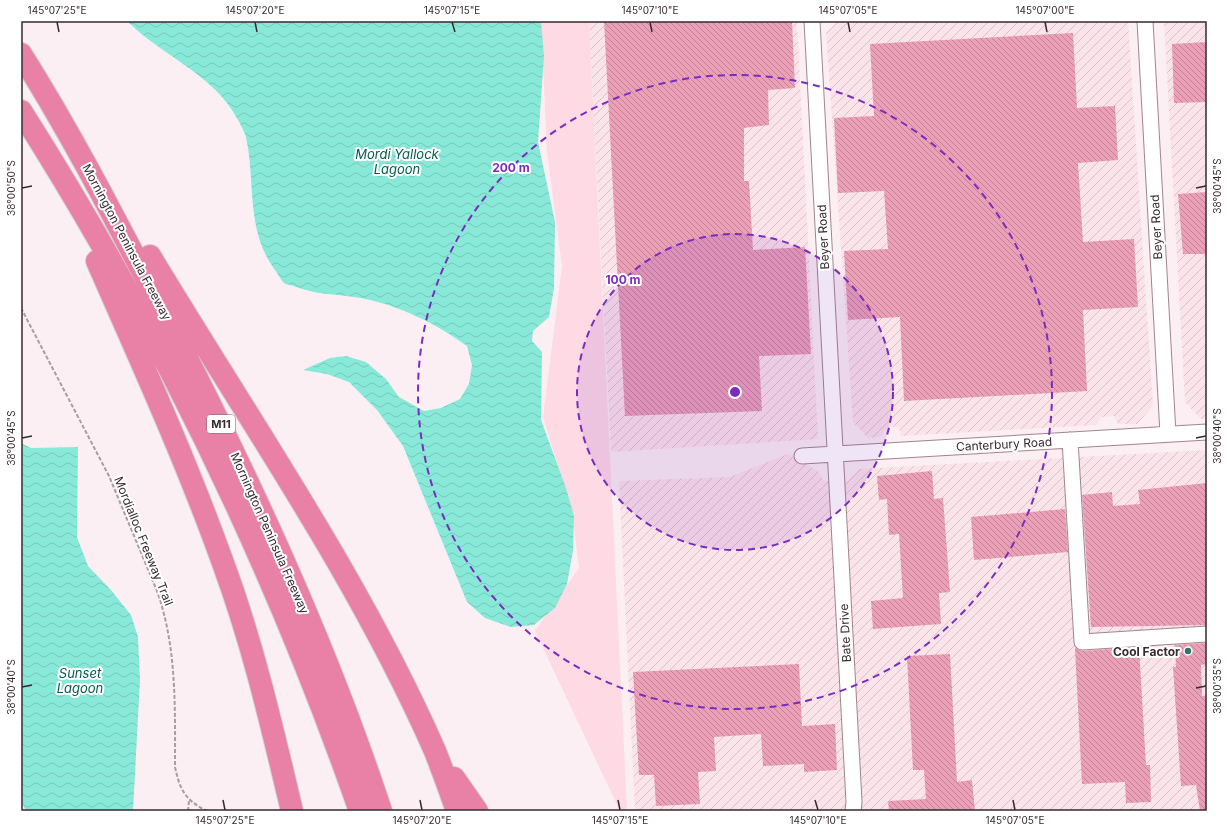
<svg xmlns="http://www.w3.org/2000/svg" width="1228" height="832" font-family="Inter,sans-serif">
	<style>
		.industrial { fill: url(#industrial-furrows) }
		.green { fill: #fddae4 }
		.water { fill: url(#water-waves) }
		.building { fill: url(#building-back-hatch) }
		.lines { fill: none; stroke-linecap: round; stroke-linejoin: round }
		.minor-casing { stroke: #a0858d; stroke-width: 17 }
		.highway-casing { stroke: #d3d0d1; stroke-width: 24 }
		.path { stroke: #a99da1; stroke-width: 2; stroke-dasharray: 4 2; stroke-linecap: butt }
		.minor { stroke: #fff; stroke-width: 15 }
		.highway { stroke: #e980a5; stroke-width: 22 }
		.ticks { fill: none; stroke: #362a2e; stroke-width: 1.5 }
		.ring { fill: none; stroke: #7b2cbf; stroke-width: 2; stroke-dasharray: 7 5 }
		.poi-dot { fill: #2f756a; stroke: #fff; stroke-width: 1.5 }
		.labels { text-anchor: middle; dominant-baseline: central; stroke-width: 4; stroke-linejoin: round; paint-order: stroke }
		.shield { fill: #fff; stroke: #726a6d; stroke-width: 1 }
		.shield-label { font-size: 11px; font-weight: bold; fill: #362a2e }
		.street-label { font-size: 12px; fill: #362a2e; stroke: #fff }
		.poi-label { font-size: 12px; font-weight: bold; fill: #362a2e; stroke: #fff; text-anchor: end }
		.water-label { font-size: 13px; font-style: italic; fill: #045b50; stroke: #fff }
		.centre { fill: #7b2cbf; stroke: #fff; stroke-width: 2 }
		.ring-label { font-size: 12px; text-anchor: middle; font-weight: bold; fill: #7b2cbf; stroke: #fff; stroke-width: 4; stroke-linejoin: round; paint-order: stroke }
		.neatline { fill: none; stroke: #362a2e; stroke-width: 1.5 }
		.ticks-label { font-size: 10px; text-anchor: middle; fill: #362a2e }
	</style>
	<defs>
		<pattern id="industrial-furrows" width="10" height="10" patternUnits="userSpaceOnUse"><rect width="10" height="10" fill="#fbe3ea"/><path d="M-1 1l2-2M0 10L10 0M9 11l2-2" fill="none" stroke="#d8c3c9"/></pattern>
		<pattern id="water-waves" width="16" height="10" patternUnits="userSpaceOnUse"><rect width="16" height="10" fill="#89e9d8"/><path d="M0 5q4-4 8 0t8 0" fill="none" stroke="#77c8ba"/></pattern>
		<pattern id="building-back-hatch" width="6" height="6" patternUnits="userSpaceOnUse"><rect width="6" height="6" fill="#eba0b8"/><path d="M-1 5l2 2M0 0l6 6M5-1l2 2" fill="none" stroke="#bf8396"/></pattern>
	</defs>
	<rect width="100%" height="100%" fill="#fbeff3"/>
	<path class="industrial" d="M589 21H797L818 439 611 452Z
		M838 21H1128L1153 406 1137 424H1118L1114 416 1102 417 1095 425 901 436 899 427H888L880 437 868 438 853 422 826 32Z
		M1164 21H1207V419H1201L1185 402Z
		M1207 450V811H635L619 481 730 477 788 454 818 471 824 481H848L859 469Z"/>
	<path class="green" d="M541 21H589L627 811H620L535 631 579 568 572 511 543 417 562 266 547 151Z"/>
	<path class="water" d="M127 21H541L544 56 538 142 555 222 554 288 549 317 533 331 532 341 542 352 541 420 566 488 574 516 573 551 567 584 555 608 534 625 511 627 485 618 467 602 403 446 377 410 349 382 327 374 303 370 330 358 346 356 366 362 386 379 399 397 424 411 441 408 460 399 469 384 472 365 467 346C437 324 398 305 361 298 338 294 317 295 296 287 292 285 287 285 284 283 281 280 278 274 275 270 245 229 256 183 246 137 244 131 241 125 238 120 214 74 162 56 127 21Z
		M21 443 31 448 78 447 77 537 88 566 111 590 131 615 138 637 140 680 133 811H26L21 801Z"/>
	<path class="building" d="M604 21H792L795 88 768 90 769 125 744 128V181H749L753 250 805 247 811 354 759 356 762 411 625 416Z
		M1073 33 1077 108 1115 106 1118 160 1078 163 1083 242 1134 239 1138 307 1083 310 1087 391 904 401 900 317 848 320 844 251 888 249 884 191 838 193 834 118 874 116 870 44Z
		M1207 42V102L1174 103 1172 44Z
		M1207 192V254H1183L1178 194Z
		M932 471 934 499 943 498 950 592 939 593 941 624 873 629 871 601 903 598 899 534 889 535 887 499 879 500 877 476Z
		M1207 483V625L1091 627 1082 495 1112 492 1113 506 1140 504 1138 490Z
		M1065 509 1068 552 974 560 971 517Z
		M1207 643V664L1201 665 1202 696H1207V811H1200L1196 785 1181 786 1173 667H1176L1175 645Z
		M1139 647 1146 765H1150L1151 802 1126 803 1125 782 1082 784 1075 648 1083 651Z
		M950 654 957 782 972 780 975 811H889L888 801 926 799 924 770H913L907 656Z
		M799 664 802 726 835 724 837 770 804 772V764L763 766 761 734 714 737 716 771 698 772 700 804 656 806 654 775H639L633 672Z"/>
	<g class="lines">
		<g class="minor-casing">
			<path id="minor" d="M812 21 854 802 853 811
				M1145 21 1168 434
				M1070 440 1082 642 1207 634
				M802 456 1207 432"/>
		</g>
		<g class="highway-casing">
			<path id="highway" d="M21 54C74 138 118 225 164 313 247 474 324 638 381 811
				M21 111C161 331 274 565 360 811
				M150 256C248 419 358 576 435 751 443 771 450 791 457 811
				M97 261C141 361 186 460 223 563 253 644 272 727 292 811
				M454 778 477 811"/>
		</g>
		<path class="path" d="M21 308 109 476 157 591C177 647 175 708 175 767 180 790 185 800 207 811
			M188 811 189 801"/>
		<use href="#minor" class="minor"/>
		<use href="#highway" class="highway"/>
	</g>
	<path class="ticks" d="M57 22 59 32M255 22 257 32M452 22 455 32M650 22 652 32M848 22 850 32M1045 22 1047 32M22 188 32 186M1196 188 1206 186M22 438 32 436M1196 438 1206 436M22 687 32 685M1196 688 1206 686M223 800 225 810M420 800 422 810M618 800 620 810M815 800 818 810M1013 800 1015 810"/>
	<circle cx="735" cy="392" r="158" fill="#7b2cbf" fill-opacity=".12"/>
	<g class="ring">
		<circle cx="735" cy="392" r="158"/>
		<circle cx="735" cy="392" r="317"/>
	</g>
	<circle class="poi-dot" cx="1188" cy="651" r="4"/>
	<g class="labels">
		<rect class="shield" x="207" y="415" width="28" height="18" rx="3"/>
		<g class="shield-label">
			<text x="221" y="424">M11</text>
		</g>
		<g class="street-label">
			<text transform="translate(1156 227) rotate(-93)">Beyer Road</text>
			<text transform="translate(823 237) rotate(-93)">Beyer Road</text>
			<text transform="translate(127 242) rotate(62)">Mornington Peninsula Freeway</text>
			<text transform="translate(1004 444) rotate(-3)">Canterbury Road</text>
			<text transform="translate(270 533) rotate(66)">Mornington Peninsula Freeway</text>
			<text transform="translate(144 541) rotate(68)">Mordialloc Freeway Trail</text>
			<text transform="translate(845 633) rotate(-93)">Bate Drive</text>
		</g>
		<g class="poi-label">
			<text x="1180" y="651">Cool Factor</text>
		</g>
		<g class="water-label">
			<text x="397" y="154">Mordi Yallock<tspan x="397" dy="15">Lagoon</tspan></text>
			<text x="80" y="673">Sunset<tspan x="80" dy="15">Lagoon</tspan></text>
		</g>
	</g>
	<circle cx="735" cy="392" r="6" class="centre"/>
	<g class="ring-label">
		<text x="511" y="172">200 m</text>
		<text x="623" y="284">100 m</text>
	</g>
	<rect width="1228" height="832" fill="none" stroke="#ffffff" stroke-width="44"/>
	<rect x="22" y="22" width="1184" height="788" class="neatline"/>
	<g class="ticks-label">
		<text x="57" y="14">145°07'25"E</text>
		<text x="255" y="14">145°07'20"E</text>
		<text x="452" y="14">145°07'15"E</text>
		<text x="650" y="14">145°07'10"E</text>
		<text x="848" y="14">145°07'05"E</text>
		<text x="1045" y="14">145°07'00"E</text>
		<text transform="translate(1217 186) rotate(-90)" y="4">38°00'45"S</text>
		<text transform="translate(11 188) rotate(-90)" y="4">38°00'50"S</text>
		<text transform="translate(1217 436) rotate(-90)" y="4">38°00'40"S</text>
		<text transform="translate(11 438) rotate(-90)" y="4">38°00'45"S</text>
		<text transform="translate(1217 686) rotate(-90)" y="4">38°00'35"S</text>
		<text transform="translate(11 687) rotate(-90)" y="4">38°00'40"S</text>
		<text x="225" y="824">145°07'25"E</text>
		<text x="422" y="824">145°07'20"E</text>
		<text x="620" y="824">145°07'15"E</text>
		<text x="818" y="824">145°07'10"E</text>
		<text x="1015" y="824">145°07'05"E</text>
	</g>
</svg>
